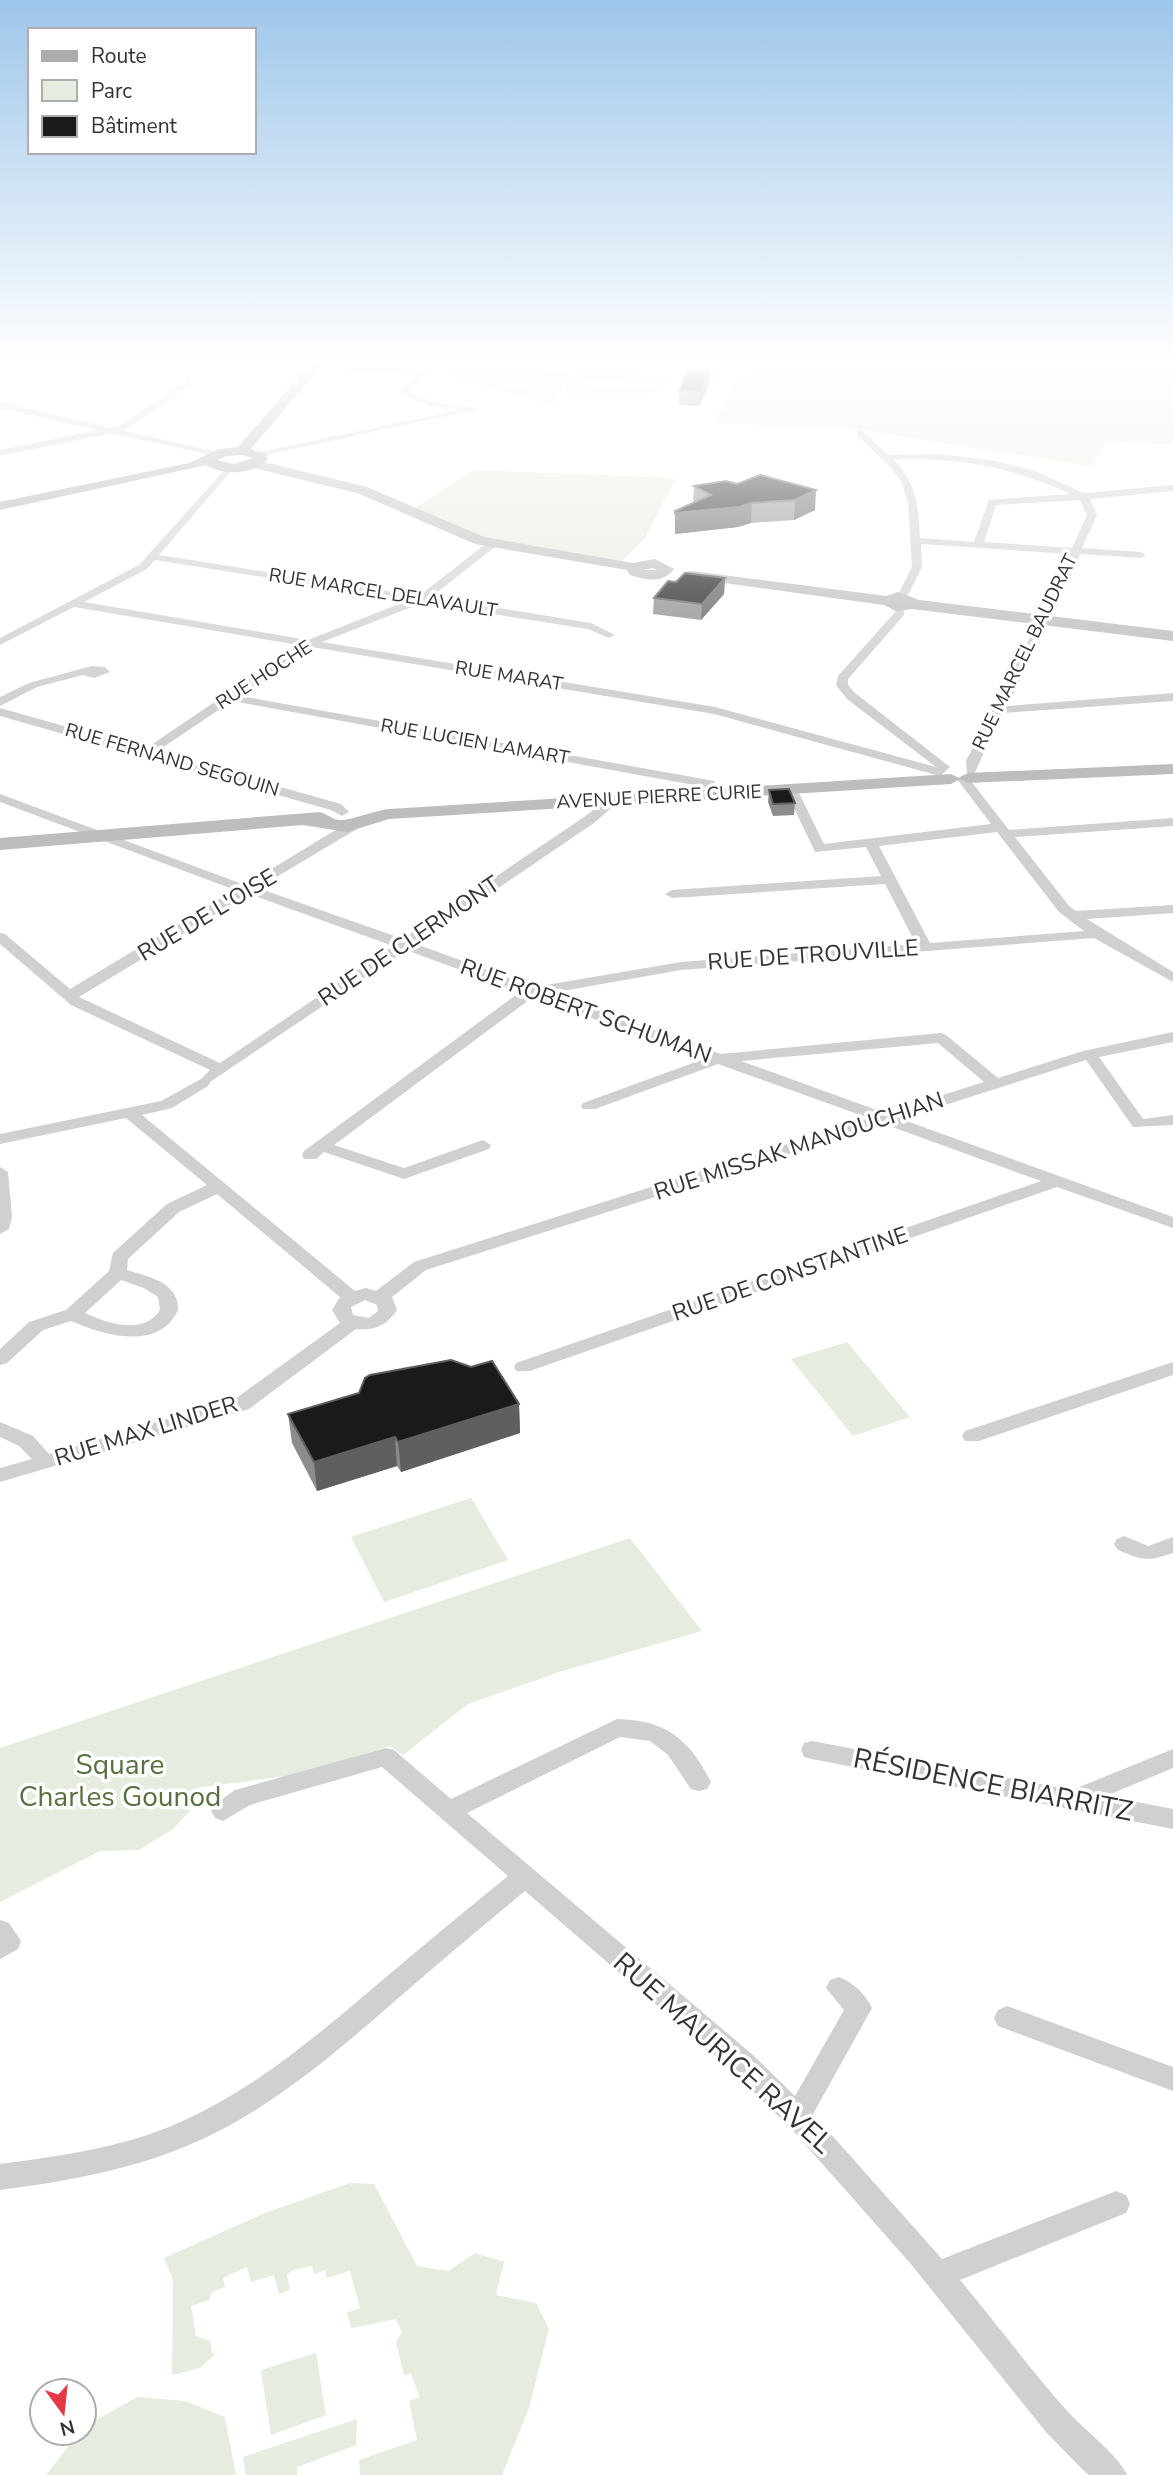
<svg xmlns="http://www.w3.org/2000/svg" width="1173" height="2475" font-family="'Nunito Sans',sans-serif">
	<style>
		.green { fill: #e6ecdf }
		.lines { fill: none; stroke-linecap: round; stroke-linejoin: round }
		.street { fill: #d0d0d0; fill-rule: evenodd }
		.secondary { fill: #bdbdbd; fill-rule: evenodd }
		.primary { fill: #ababab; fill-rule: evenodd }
		.wall { fill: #8c8c8c }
		.shaded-wall { fill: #5f5f5f }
		.building { fill: #1a1a1a; stroke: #5f5f5f; stroke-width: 2 }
		.labels { text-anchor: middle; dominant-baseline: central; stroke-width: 7; stroke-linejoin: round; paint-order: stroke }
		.far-street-label { font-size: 19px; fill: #333; stroke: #fff }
		.street-label { font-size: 23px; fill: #333; stroke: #fff }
		.near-park-label { font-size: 28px; fill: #56703f; stroke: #fff }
		.near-street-label { font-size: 28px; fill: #333; stroke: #fff }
	</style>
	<rect width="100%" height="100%" fill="#fff"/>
	<path class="green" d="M407 364 572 370 567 379 563 380 466 375Z
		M591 364H646L675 368 677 372 577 369Z
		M654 364H1173V444L1106 443 1091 466 847 428 714 423 738 377 756 371 750 367 694 365 749 369 714 370 728 377 708 381 698 373 705 370 681 372 679 365Z
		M576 370 672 375 676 377 669 385 605 380 575 381 571 379Z
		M450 374 558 394 552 405 444 375Z
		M475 377 562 381 565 383 559 393Z
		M574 382 601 386 614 384 669 388 642 394H564L569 383Z
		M473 470 676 478 645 538 622 561 491 541 415 508Z
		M847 1342 910 1417 853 1436 791 1359Z
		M471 1498 508 1560 384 1602 351 1537Z
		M630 1538 702 1631 559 1672 468 1704 403 1755 390 1746 301 1774 197 1788 189 1812 173 1829 139 1850 100 1851 0 1902V1748Z
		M350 2183 374 2184 417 2266 448 2271 475 2253 504 2262 496 2295 536 2303 549 2329 529 2408 502 2475H360L359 2460 417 2440 409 2401 420 2397 411 2374 404 2375 396 2342 402 2332 396 2319 351 2328 347 2313 360 2308 350 2271 327 2278 325 2270 314 2274 312 2266 293 2270 287 2275 290 2290 279 2294 274 2275 251 2282 247 2267 223 2278 225 2287 212 2292 209 2300 191 2306 196 2336 210 2341 212 2354 216 2353 200 2368 172 2375 173 2280 164 2258 265 2213Z
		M316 2353 326 2415 271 2435 261 2370Z
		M137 2397 185 2401 225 2417 236 2475H46L79 2433H84L85 2426Z
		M357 2419 356 2445 297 2467V2475H246L243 2457Z"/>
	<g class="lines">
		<path class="street" d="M327 364 427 370V374L408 391 434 402 479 409 256 457V453L259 452 460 410 429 406 399 394V390L417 374 342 371Z
			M189 379 192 384 124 431 217 452V456L111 433 0 456V450L98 430 0 408V402L111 428 120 426Z
			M857 431H863L888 455 938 454 992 460 1035 471 1084 493 1173 485V491L1090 499 1097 515 1082 548 1141 552 1146 555 1141 558 1080 554 1051 620 1007 706 1173 693V701L1003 713C993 733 983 753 975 773H967L966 761 1039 620 1070 554 921 544 922 567 906 599H898L897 597 912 567 908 502 902 483 891 468 857 435ZM904 459C963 458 1017 469 1070 494L989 500 974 542 920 538C918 507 917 483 894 460ZM1080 500 1087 515 1072 548 984 542 996 505Z
			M229 465 234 468 232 470 159 555 419 596 483 546 495 542 500 545 491 550 431 597 591 623 615 635 609 638 588 629 422 603 322 642 715 707 936 767 847 699 836 685 838 676 895 612 896 605H904V615L848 679V685L855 693 950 767 940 776 714 714 312 647 240 696 709 780 714 781 722 794 716 798 711 797 705 787 232 701 156 752 341 804 349 812 342 816 331 810 0 716V708L145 749 299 645 74 607 0 645V638L139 565ZM155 560 409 600 308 640 84 602 147 569Z
			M92 666 105 667 110 672 94 678 83 675 37 687 0 706V697L29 683Z
			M963 775 967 776 1009 830 1173 818V826L1015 837 1069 906 1076 911 1173 905V913L1087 919 1173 972V982L1094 938 681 970 551 993 721 1054 941 1033 946 1035 998 1078 1083 1051 1173 1032V1042L1099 1057 1143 1119 1173 1115V1125L1133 1127 1086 1060 901 1119 1173 1217V1228L1057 1187 530 1371H516L514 1367 516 1363 1041 1181 884 1124 426 1270 392 1297 397 1310C387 1325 375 1331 356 1329L249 1409 0 1482V1468L32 1459 19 1446 0 1437V1422L33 1436 49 1454 235 1399 340 1323 332 1310 340 1297 217 1194 179 1212 128 1259 127 1270C149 1277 179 1282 178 1310 159 1352 103 1335 71 1321L43 1330 7 1363 0 1365V1349L29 1322 66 1310 109 1271 113 1253 167 1204 207 1185 126 1118 0 1144V1134L161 1101 201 1079 210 1070 71 1005 0 944V933L5 934 70 989 235 890 0 802V794L245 885 352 820H362V826L258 888 403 939 584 817 596 808 597 797H607L610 809 594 823 416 944 534 987 681 962 916 944 885 884 672 898 665 894 672 890 881 876 866 847 815 852 785 789 786 786 791 785 797 789 824 844 991 824 957 779ZM997 832 1059 912 1084 931 930 943 879 846ZM249 894 393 946 220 1063 79 997ZM406 950 520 992 304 1151 302 1155 304 1159H316L324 1152 404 1179 489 1149 491 1145 483 1140 404 1168 334 1145 533 997 704 1059 583 1103 581 1106 583 1109H595L718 1064 869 1118 414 1262 376 1291 366 1288 355 1291 142 1115 172 1108 208 1086 210 1082ZM938 1043 984 1082 885 1113 741 1061ZM121 1280 144 1288 158 1297 160 1310C144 1336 106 1323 85 1313ZM365 1300 377 1305 378 1311 369 1318 353 1315 351 1307Z
			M0 1167 8 1172 12 1217 9 1229 0 1234Z
			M1173 1362V1375L979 1441H965L962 1436 965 1431Z
			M1124 1536 1148 1546 1173 1537V1553C1154 1559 1146 1562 1128 1554 1121 1551 1117 1551 1114 1544L1117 1539Z
			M617 1719C666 1720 689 1739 711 1782L707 1789 699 1791 691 1789 668 1755 650 1741 620 1737 467 1813 753 2055 795 2096 844 2010 826 1988 830 1980 839 1977C853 1982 866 1995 872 2008L813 2114 942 2259 1116 2191 1126 2195 1130 2204 1126 2213 960 2280C997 2324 1031 2371 1069 2413 1085 2430 1119 2456 1127 2475H1089L1082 2469 1046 2432 910 2263 796 2134 735 2073 525 1891C484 1925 443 1959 403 1994 339 2050 274 2107 196 2142 133 2170 67 2181 0 2190V2164C59 2156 121 2148 176 2124 255 2090 320 2033 385 1978 425 1944 466 1910 508 1876L382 1767 250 1805 223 1821 215 1818 211 1811 215 1804 235 1790 386 1748 394 1750 451 1799Z
			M812 1741 1072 1790 1173 1749V1768L1106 1796 1173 1809V1829L812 1759 804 1757 801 1750 804 1743Z
			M0 1920 9 1923 21 1941 18 1949 0 1959Z
			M1007 2006 1173 2067V2091L998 2026 994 2018 998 2010Z"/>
		<path class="secondary" d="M255 460 367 487 484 537 633 563 655 559 674 569C663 584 646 580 630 575L627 570 475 544 357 493 250 467 248 464ZM653 568 657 570H643Z
			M692 571 886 596 898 592 919 600 1173 631V641L912 609 896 611 884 605 687 578 685 575 687 572Z
			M1173 764V774L968 783 960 779 951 784 389 819 347 832 303 825 0 850V838L320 812C329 815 332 820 342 820 351 820 377 810 389 809L951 774 959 778 968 773Z"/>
		<path class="primary" d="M310 364 322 365 251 449 266 455 268 459C253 475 224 476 206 465L0 510V502L189 463 219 449 238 447ZM242 455 253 458 234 464 217 460 227 456Z"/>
	</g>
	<path class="wall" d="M709 385 699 406 679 405V391Z
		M760 475 815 510 794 520 751 523 738 527 675 534V511L693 503 694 486 737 484Z
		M725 578 724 594 701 620 653 614 654 598 676 582Z
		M769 790 795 803 794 815 773 816 768 802Z
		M471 1367 519 1404 520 1433 401 1472 397 1466 317 1491 292 1443 288 1414Z"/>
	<path class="shaded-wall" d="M710 372 709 385 699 406 700 392Z
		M816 490 815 510 794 520 795 500Z
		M752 503 751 523 738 527 675 534V513Z
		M725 578 724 594 701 620 702 604Z
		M519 1404 520 1433 401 1472 398 1442Z
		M395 1437 397 1466 317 1491 314 1462Z"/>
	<path class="building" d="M688 370 710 372 700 392 679 391Z
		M760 475 816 490 795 500 752 503 739 507 675 513V511L711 495 694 486 726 481 737 484Z
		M685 573 725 578 702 604 654 598 668 581 676 582Z
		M789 789 795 803 773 804 769 790Z
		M451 1360 471 1367 492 1361 519 1404 398 1442 395 1437 314 1462 288 1414 359 1393 365 1378 370 1375Z"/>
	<linearGradient id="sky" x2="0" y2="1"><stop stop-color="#9ec6ea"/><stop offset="0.51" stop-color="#fff"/><stop offset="1" stop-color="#fff" stop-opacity="0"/></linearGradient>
	<rect width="1173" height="710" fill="url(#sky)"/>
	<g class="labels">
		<g class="far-street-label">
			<text transform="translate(383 593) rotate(9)">RUE MARCEL DELAVAULT</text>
			<text transform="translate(1025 652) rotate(-64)">RUE MARCEL BAUDRAT</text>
			<text transform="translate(264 675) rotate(-33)">RUE HOCHE</text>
			<text transform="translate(509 676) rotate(9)">RUE MARAT</text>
			<text transform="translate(475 742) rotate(10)">RUE LUCIEN LAMART</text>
			<text transform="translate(172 760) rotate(16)">RUE FERNAND SEGOUIN</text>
			<text transform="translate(659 797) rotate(-3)">AVENUE PIERRE CURIE</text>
		</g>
		<g class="street-label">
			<text transform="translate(207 915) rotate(-31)">RUE DE L'OISE</text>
			<text transform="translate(409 941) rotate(-34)">RUE DE CLERMONT</text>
			<text transform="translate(813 955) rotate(-4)">RUE DE TROUVILLE</text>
			<text transform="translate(586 1011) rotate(20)">RUE ROBERT SCHUMAN</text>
			<text transform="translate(799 1146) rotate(-18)">RUE MISSAK MANOUCHIAN</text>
			<text transform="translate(790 1274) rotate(-19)">RUE DE CONSTANTINE</text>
			<text transform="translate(146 1431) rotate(-17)">RUE MAX LINDER</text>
		</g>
		<g class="near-park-label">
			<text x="120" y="1765">Square<tspan x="120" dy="32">Charles Gounod</tspan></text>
		</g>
		<g class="near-street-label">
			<text transform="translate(993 1785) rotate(11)">RÉSIDENCE BIARRITZ</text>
			<text transform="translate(723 2053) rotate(42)">RUE MAURICE RAVEL</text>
		</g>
	</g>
	<rect x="28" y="28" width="228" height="126" fill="#ffffff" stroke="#adadad" stroke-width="2"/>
	<rect x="42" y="51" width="35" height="10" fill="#ababab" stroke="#adadad" stroke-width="2"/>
	<text x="91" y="63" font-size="21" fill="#333333">Route</text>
	<rect x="42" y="80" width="35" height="21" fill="#e6ecdf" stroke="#adadad" stroke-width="2"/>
	<text x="91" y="98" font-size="21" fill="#333333">Parc</text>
	<rect x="42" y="116" width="35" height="21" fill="#1a1a1a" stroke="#adadad" stroke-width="2"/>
	<text x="91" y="133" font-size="21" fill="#333333">Bâtiment</text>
	<g transform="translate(63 2412) rotate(165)"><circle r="33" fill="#ffffff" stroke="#adadad" stroke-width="2"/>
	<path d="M0-5L12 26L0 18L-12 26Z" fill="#e63946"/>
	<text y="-10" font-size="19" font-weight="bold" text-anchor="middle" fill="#333333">N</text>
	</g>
</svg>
